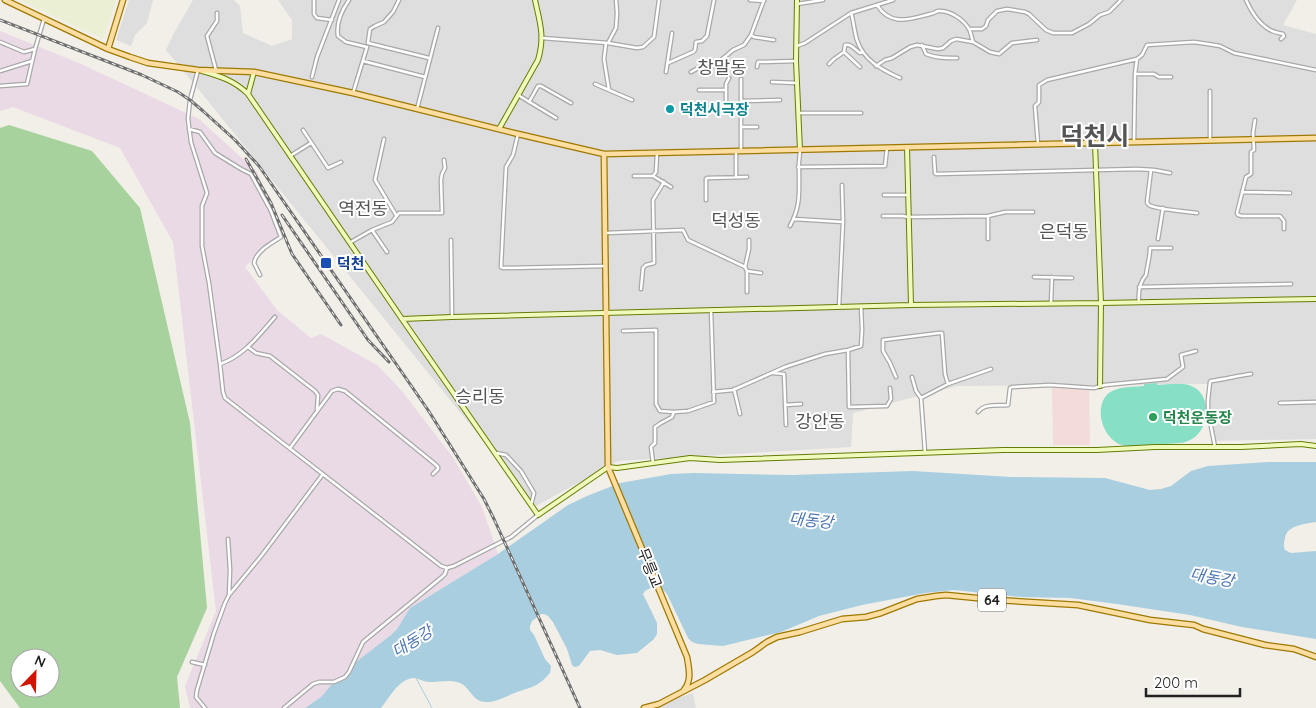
<svg xmlns="http://www.w3.org/2000/svg" width="1316" height="708" font-family="Quicksand,'Noto Sans KR',sans-serif">
	<style>
		.residential { fill: #dfdede }
		.commercial { fill: #f2dbd8 }
		.industrial { fill: #eadae6 }
		.farmland { fill: #ebf0d4 }
		.forest { fill: #a7d19d; fill-rule: evenodd }
		.pitch { fill: #87e0c6 }
		.water { fill: #a9cedf }
		.lines { fill: none; stroke-linecap: round; stroke-linejoin: round }
		.stream { stroke: #a9cedf; stroke-width: 1 }
		.street-casing { stroke: #a8a8a8; stroke-width: 5 }
		.secondary-casing { stroke: #647c05; stroke-width: 6 }
		.primary-casing { stroke: #9e7800; stroke-width: 7 }
		.street { stroke: #fff; stroke-width: 2.5 }
		.secondary { stroke: #f1fabd; stroke-width: 4 }
		.primary { stroke: #fcdea2; stroke-width: 4.5 }
		.rail-casing { stroke: #6f6f6f; stroke-width: 3 }
		.rail { stroke: #fff; stroke-width: 1; stroke-dasharray: 4; stroke-linecap: butt }
		.culture-dot { fill: #0f9aa8; stroke: #fff; stroke-width: 2 }
		.transit-dot { fill: #1a4fb4; stroke: #fff; stroke-width: 2 }
		.leisure-dot { fill: #2e9e5b; stroke: #fff; stroke-width: 2 }
		.labels { text-anchor: middle; dominant-baseline: central; stroke-width: 4; stroke-linejoin: round; paint-order: stroke }
		.shield { fill: #fff; stroke: #646464; stroke-width: 1 }
		.shield-label { font-size: 14px; font-weight: bold; fill: #212121 }
		.culture-label { font-size: 15px; font-weight: bold; fill: #0d838f; stroke: #fff; text-anchor: start }
		.transit-label { font-size: 15px; font-weight: bold; fill: #164399; stroke: #fff; text-anchor: start }
		.leisure-label { font-size: 15px; font-weight: bold; fill: #27864d; stroke: #fff; text-anchor: start }
		.street-label { font-size: 15px; fill: #212121; stroke: #fff }
		.water-label { font-size: 16px; font-style: italic; fill: #4c76b3; stroke: #fff }
		.quarter-label { font-size: 18px; fill: #545454; stroke: #fff }
		.town-label { font-size: 25px; font-weight: bold; fill: #545454; stroke: #fff }
	</style>
	<rect width="100%" height="100%" fill="#f1efe8"/>
	<path class="residential" d="M129 0H153L147 23 135 35 131 46 116 40Z
		M193 0H234L240 6 243 33 272 46 292 39V20L278 0H1297L1283 25 1316 34V439L1212 441 1208 384 957 386 853 413 851 447 618 461 536 506 199 90 166 50 174 33Z
		M693 693 696 708H644Z"/>
	<path class="commercial" d="M1052 388 1089 389 1090 445H1053Z"/>
	<path class="industrial" d="M0 31 81 64 199 119 257 172 282 235 264 247 245 267 277 310 311 338 321 334 377 365 401 390 452 456 482 507 498 554 410 608 397 629 391 635 357 662 349 675 345 680 332 684 321 697 305 708H190L185 686 216 611 173 242 120 148 13 107 0 111Z"/>
	<path class="farmland" d="M19 0H116L103 39Z"/>
	<path class="forest" d="M9 125 92 151 140 208 190 423 207 608 177 677 180 708H20L0 681V128ZM20 658H50V688H20Z"/>
	<path class="pitch" d="M1157 383V385C1175 384 1196 379 1204 399 1211 418 1201 441 1180 443 1170 444 1159 444 1149 445 1140 445 1127 448 1119 444 1107 438 1099 422 1101 408 1105 385 1125 388 1144 386V384Z"/>
	<path class="water" d="M1268 462H1316V522C1305 524 1287 525 1285 538 1284 543 1283 545 1285 550L1291 553 1316 551V639L1242 627 1190 615 1117 604 1070 598 1021 597 954 590 925 593 862 605 819 616 781 632 723 646 698 644 692 642 688 638 667 594C661 586 653 585 645 591L643 594 657 623V634L654 639 637 653 617 655 600 650 590 651 579 666 574 667 572 665 567 649 553 622 548 616 544 614H541L532 621 530 626V630L534 635 545 659 551 666 550 673C545 679 539 684 532 687 527 689 522 690 517 692 506 696 492 705 480 701 472 698 469 687 460 683 450 679 440 682 430 682 424 682 420 679 415 678 400 677 389 698 381 708H305L321 697 332 684 345 680 349 675 356 662 391 635 397 629 410 608 498 554 568 505 587 496 620 483 671 474 694 473 792 475 913 471 1011 477 1105 478 1150 490 1161 489 1171 486 1191 471 1208 466Z"/>
	<g class="lines">
		<path class="stream" d="M416 678 432 708"/>
		<g class="street-casing">
			<path id="street" d="M314 0V14L317 18 332 20
				M349 0C342 10 336 24 338 36L346 42 367 47 353 93
				M750 0 764 1
				M1246 0C1251 11 1259 24 1270 30 1274 32 1279 33 1283 34L1284 36 1281 39
				M797 4 823 0
				M877 5C891 27 910 19 930 14 933 14 935 12 938 11 950 10 965 20 970 31 971 34 972 39 973 42L990 52 999 54 1012 43 1037 40
				M851 13C854 22 854 31 857 40 863 60 882 70 900 78
				M969 29H982L986 26 988 20 997 11 1007 9 1025 12 1029 14 1046 30 1053 33H1072L1089 24 1100 15 1109 12 1121 0
				M751 35 754 37 774 40
				M542 38 608 43 637 48 643 47 654 37 659 0
				M0 42 24 52 35 49 44 19
				M368 42 370 29 375 26 384 22 393 12 399 0
				M368 43 429 58
				M606 43 604 59 609 90
				M608 43 616 28 617 13 616 0
				M922 45 926 54C936 58 946 58 957 58
				M797 46 805 43 851 13 893 0
				M844 52 860 67
				M363 61 425 77
				M668 63 693 52 695 50 696 42 702 41 707 36 714 0
				M829 64 834 59 844 52 845 45C851 43 855 50 860 53L863 52
				M876 66 885 60 892 58 910 47 917 45 938 49 943 48 951 41 956 39 973 42
				M757 67 758 62 796 61
				M198 70 190 100 188 119 191 142 207 193 202 206V246L209 283 220 364 223 392 225 398 441 566 447 568 454 566 511 537 538 515
				M216 70 207 36 217 21V13
				M0 71 32 61
				M666 72 672 33
				M691 72 702 66H714L733 50 744 45 751 35 764 0
				M1135 74H1154L1159 77H1171
				M312 77 317 57 339 0
				M772 82 797 83
				M595 84 632 100
				M0 86 27 84 35 49
				M699 90H725
				M1210 91V140
				M518 95 556 118
				M741 101 780 100
				M529 102 538 86H541L571 103
				M726 104V84L729 78
				M417 109 438 28
				M798 113H861
				M1255 120 1253 133 1254 150 1251 152V174L1246 177 1237 213 1238 215 1242 216H1280L1284 221V229
				M741 127H757
				M189 129 200 132 215 153 241 169 251 174 271 211 281 237C272 243 256 251 254 263L260 275
				M303 130 328 168 341 162
				M518 134 513 155 506 167 501 267 503 268 605 266
				M384 139 375 180 396 215
				M1134 142 1135 74 1137 59
				M1038 144 1035 106 1039 102V85L1047 80 1137 59 1142 55 1147 45 1194 42 1208 44 1220 46 1234 53 1316 70
				M741 150V79
				M290 156 311 143
				M934 157 935 173 936 174 1137 169 1154 170 1170 173
				M798 167 885 166 887 148
				M1151 170 1147 202C1147 203 1148 204 1149 205 1154 209 1189 212 1197 213
				M634 176H653L656 172 657 153
				M653 176 671 187
				M736 177V151
				M1242 192 1290 193
				M884 195H908
				M706 200V179L707 178 747 177
				M883 216H902L909 217 988 216 1005 212H1033
				M794 219 843 222 842 185
				M790 226C801 205 799 193 799 170 798 163 800 157 800 150
				M372 230 387 252
				M606 233 683 230 688 240 745 267 747 271V292
				M988 239V216
				M1158 239 1163 208
				M451 240 452 317
				M351 242 372 230 392 222 399 213H442L441 180 442 174 445 168 444 160
				M745 267 749 249V240
				M747 271 761 273
				M1034 277 1072 278
				M1139 287 1291 284
				M641 289 643 268 646 265 654 263V260L653 200 664 182
				M1139 302C1138 292 1139 283 1146 275 1147 266 1150 258 1150 248H1171
				M1051 303 1052 277
				M839 307 843 222
				M623 331 656 330V404L660 411 674 412
				M248 347 256 353 270 356 315 391 318 395 317 410
				M848 350 849 407 887 406 891 399 890 388
				M220 364C244 356 259 335 275 317
				M773 373 784 374 786 425
				M896 377 890 363 883 351V340L939 333H942L945 374 948 384
				M912 377 916 391 921 398
				M734 389 740 414
				M713 392 733 390 785 367 825 354 848 350 861 346 862 330 861 306
				M1280 403 1316 402
				M785 405 801 404
				M978 412C985 403 998 406 1008 405L1010 388 1012 387 1050 385 1094 388 1105 385 1167 379 1183 367 1181 355 1196 351
				M1215 447 1208 411V400L1210 382 1211 381C1225 379 1237 376 1251 374
				M290 448 332 391 338 389 345 391 435 464 438 467V469L433 474
				M925 452 921 398 948 384 991 369
				M496 453 506 455 521 471 534 493 531 505
				M653 463 651 447 655 443V427L661 423 672 417 674 412 688 411 714 402 711 310
				M228 539 230 570 229 595
				M192 662 205 665
				M205 708 196 697 197 690 214 633 225 603 229 595 262 555 323 474
				M284 708 313 684 319 682H334L345 677 349 672 363 642 442 577 445 574 447 568"/>
		</g>
		<g class="secondary-casing">
			<path id="secondary" d="M797 0 796 61 800 150
				M202 71C220 76 235 81 248 94L402 319 538 515 608 467 617 468 690 458 720 460 1003 450H1097L1155 447H1241L1301 444 1316 446
				M248 94 254 72
				M499 129 538 60C545 36 540 23 535 0
				M1095 143 1101 303 1100 386
				M907 147 911 305
				M402 319 452 317 911 305 1101 303 1316 299"/>
		</g>
		<g class="primary-casing">
			<path id="primary" d="M5 0 108 49 130 57 148 63 198 70 254 72 353 93 518 134 604 154 1316 138
				M108 49 123 0
				M604 154 608 467 687 657C689 669 692 680 684 690
				M644 708 659 704 705 680 753 652 767 642 777 637 800 632 842 619 866 617 881 613 917 599 936 596 946 595 997 600 1078 605 1150 620 1194 625 1203 629 1265 645 1294 649 1316 657"/>
		</g>
		<use href="#street" class="street"/>
		<use href="#secondary" class="secondary"/>
		<use href="#primary" class="primary"/>
		<g class="rail-casing">
			<path id="rail" d="M0 20 142 75 178 92 190 100 203 111 235 140 259 166 428 410 484 499 494 519 580 708
				M246 159 271 203 292 254 341 325
				M282 215 368 340 389 362"/>
		</g>
		<use href="#rail" class="rail"/>
	</g>
	<circle class="culture-dot" cx="670" cy="109" r="5"/>
	<rect class="transit-dot" x="320" y="257" width="12" height="12" rx="2.5"/>
	<circle class="leisure-dot" cx="1153" cy="417" r="5"/>
	<g class="labels">
		<rect class="shield" x="978" y="588.5" width="28" height="23" rx="4"/>
		<g class="shield-label">
			<text x="992" y="600">64</text>
		</g>
		<g class="culture-label">
			<text x="680" y="109">덕천시극장</text>
		</g>
		<g class="transit-label">
			<text x="337" y="263">덕천</text>
		</g>
		<g class="leisure-label">
			<text x="1163" y="417">덕천운동장</text>
		</g>
		<g class="street-label">
			<text transform="translate(650 568) rotate(68)">무릉교</text>
		</g>
		<g class="water-label">
			<text transform="translate(811 520) rotate(6)">대동강</text>
			<text transform="translate(1212 577) rotate(10)">대동강</text>
			<text transform="translate(412 641) rotate(-32)">대동강</text>
		</g>
		<g class="quarter-label">
			<text x="722" y="67">창말동</text>
			<text x="363" y="208">역전동</text>
			<text x="736" y="220">덕성동</text>
			<text x="1064" y="231">은덕동</text>
			<text x="480" y="396">승리동</text>
			<text x="820" y="421">강안동</text>
		</g>
		<g class="town-label">
			<text x="1095" y="135">덕천시</text>
		</g>
	</g>
	<g transform="translate(35 673) rotate(23)"><circle r="24" fill="#ffffff" stroke="#a6a6a6"/>
	<path d="M0-4L9 19L0 12L-9 19Z" fill="#d21300"/>
	<text y="-8" font-size="14" font-weight="bold" text-anchor="middle" fill="#212121">N</text>
	</g>
	<path d="M1146 688v8h94v-8" fill="none" stroke="#212121" stroke-width="2.5"/>
	<text x="1154" y="688" font-size="15" fill="#212121" stroke="#ffffff" stroke-width="4" paint-order="stroke">200 m</text>
</svg>
